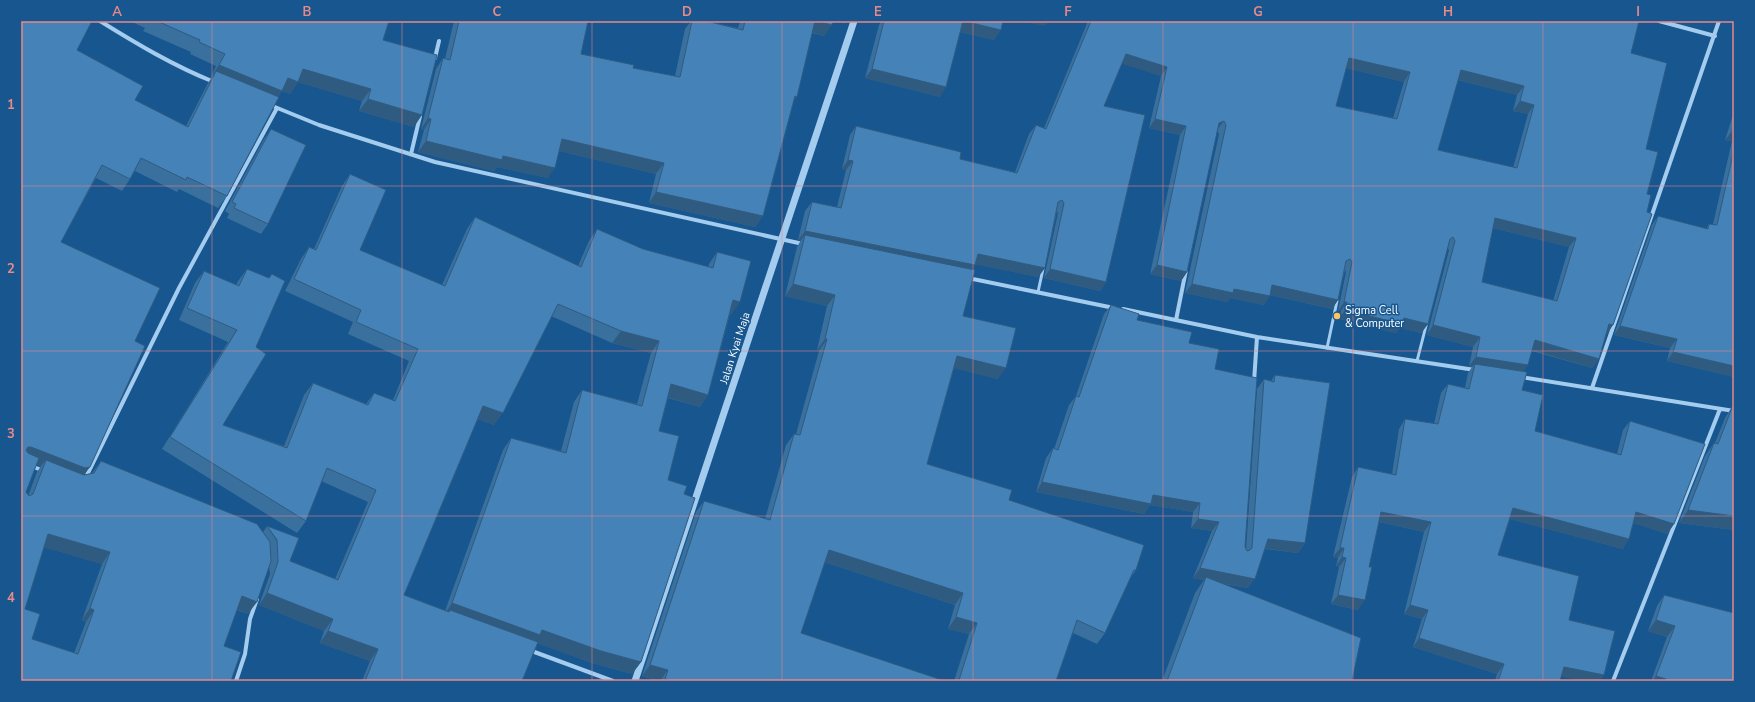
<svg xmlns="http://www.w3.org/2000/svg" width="1755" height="702" font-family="'Nunito Sans',sans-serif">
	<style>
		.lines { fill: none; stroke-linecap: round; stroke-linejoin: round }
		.service { stroke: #a3ccef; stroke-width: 3 }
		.minor { stroke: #a3ccef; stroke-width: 4 }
		.tertiary { stroke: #a3ccef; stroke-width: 7 }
		.wall { fill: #3a709e; fill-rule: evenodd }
		.shaded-wall { fill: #305b81 }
		.building { fill: #4482b8; stroke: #305b81; fill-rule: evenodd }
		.grid { fill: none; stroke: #e88989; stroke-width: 1; stroke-opacity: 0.55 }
		.poi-dot { fill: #ffc361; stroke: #17568e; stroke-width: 1.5 }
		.labels { text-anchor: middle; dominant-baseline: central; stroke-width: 3; stroke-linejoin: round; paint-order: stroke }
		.poi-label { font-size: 11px; fill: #fff; stroke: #17568e; text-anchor: start }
		.street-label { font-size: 11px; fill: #fff; stroke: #17568e }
		.neatline { fill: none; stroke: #e88989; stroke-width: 1.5 }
		.grid-label { font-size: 13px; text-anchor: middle; font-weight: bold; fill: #e88989 }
	</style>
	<rect width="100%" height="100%" fill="#17568e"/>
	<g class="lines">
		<path class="service" d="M1038 292 1043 269
			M1327 348 1337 301
			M1417 361 1427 322"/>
		<path class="minor" d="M100 21C137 44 174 66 214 82
			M1659 21 1715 36
			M435 58 439 41
			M270 105 319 125 435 162 803 244
			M411 154 420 116
			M968 278 1114 308
			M1123 309 1257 337 1475 370
			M1176 320 1186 270
			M1521 377 1734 411
			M1254 382 1257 337
			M1592 388 1719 21
			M21 462 44 471
			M85 479 179 288 277 108
			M529 650 613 681
			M236 681 245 654 250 619 257 599
			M1613 681 1720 409"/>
		<path class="tertiary" d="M635 681 854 21"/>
	</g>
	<path class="wall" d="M21 21 77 50 135 100 186 126 208 83 212 77H211L216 66 190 54 191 52 143 31 145 28 130 21H389L383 40 414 127 359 111 362 101 298 82 290 94 282 91 278 97 227 196 218 208 179 189 177 192 135 171 130 179 122 191 96 178 61 242 135 341 84 475 92 473 101 461 263 532 267 526 290 561 335 579 368 502 321 481 306 521 297 533 162 449 228 342 179 320 195 283 204 271 236 285 238 281 247 269 256 347 223 425 284 446 304 395 313 383 366 404 374 393 393 400 409 361 348 334 353 322 285 291 301 259 309 247 314 249 342 186 350 174 360 250 442 285 467 229 475 217 578 266 589 241 597 229 643 249 708 267 709 264 717 252 732 314H730L708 395 700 407 668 398 659 431 668 480 641 662 632 674 592 663 537 643 522 681H362L370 661 320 643 324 631 259 605 270 574 269 566 248 614 237 610 21 681ZM551 316 612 343 651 353 637 404 582 390 574 402 561 451 511 438 503 450 445 611 404 595 478 419 494 425ZM36 464 41 466 37 472 28 496 26 492ZM44 547 102 564 82 620 86 622 74 653 32 639 25 609Z
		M454 21H588L581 54 633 68 675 76 685 29 691 21H706L738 28 740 21H833L824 36 812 33 763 216 755 227 649 203 656 174 559 151 548 178 497 167 494 171 418 152 424 130 421 129 436 69 443 58 445 59Z
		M882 21H1003L994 40 960 32 940 97 865 78 879 25Z
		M1088 21H1639L1631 53 1646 149 1607 334H1606L1599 359 1592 368 1532 351 1524 371 1522 390 1535 431 1617 454 1623 430 1630 421 1674 524 1667 534 1634 523 1623 549 1510 519 1498 555 1569 620 1561 677 1560 681H1495L1497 674 1413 647 1422 619 1404 614 1424 532 1379 522 1358 610 1331 604 1339 567 1336 566 1338 558 1333 557 1352 477 1358 467 1392 474 1399 429 1405 419 1434 424 1441 393 1448 384 1465 388 1468 373 1472 367 1469 366 1473 347 1427 335 1449 250 1447 247 1428 324 1421 333 1400 328 1396 333 1339 319 1341 311H1338L1346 272 1345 270 1338 300 1332 309 1270 295 1264 305 1230 298 1227 302 1185 293 1219 134 1217 130 1187 272 1181 281 1150 274 1180 135 1149 128 1161 76 1122 63 1104 106 1106 282 1100 291 1044 278 1058 213 1057 211 1045 268 1038 277 975 264 972 269 963 316 998 379 954 368 927 464 1009 500 1136 570 1131 577 1105 633 1097 644 1073 633 1056 681H954L969 634 948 629 955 605 824 562 801 633 945 681H658L642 676 696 512 704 501 765 519 786 445 794 434H796L819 351 817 350 827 306 785 296 797 247 801 240H798L805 211 812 202 837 207 846 170 842 169 850 135 856 126 960 159 1015 172 1029 134 1036 125 1044 128ZM1346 68 1404 82 1393 118 1336 106ZM1458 80 1517 95 1513 111 1528 114 1513 168 1438 150ZM1493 228 1569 247 1553 301 1482 282Z
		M1734 112V377L1667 361 1670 348 1614 335 1652 225 1658 216 1706 229 1709 224H1713L1732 141 1725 140Z
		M271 129 268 224 261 234 227 218 229 214 225 211 264 139Z
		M1111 305 1137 320 1189 343 1215 369 1245 547 1246 549 1257 389 1264 379 1271 381 1275 375 1305 543 1298 553 1265 549 1248 588 1224 584 1352 681H1162L1195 593 1204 580 1193 578 1212 531 1191 528 1193 512 1150 505 1144 514 1036 492 1046 458 1053 448 1054 449 1069 405 1076 396 1104 314Z
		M1733 405 1734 530 1679 523 1705 456 1714 443H1715L1725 418Z
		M1664 595 1732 613 1734 607V681H1651L1667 637 1648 631 1657 606Z"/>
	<path class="shaded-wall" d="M672 21H689L687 24Z
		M814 21H816L832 25 824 36 807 31Z
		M834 21H847L845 24Z
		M963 21 1001 30 994 40 956 31Z
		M1020 21H1049L1045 26Z
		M1126 54 1167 67 1161 76 1119 63Z
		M1349 58 1410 72 1404 82 1342 67Z
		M219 65 288 78 303 69 371 89 362 101 298 82 290 94 282 91 274 103 216 71 212 77H211Z
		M872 69 946 87 940 97 865 78Z
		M1461 70 1524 86 1517 95 1455 79Z
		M795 96 797 97 790 107Z
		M368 99 422 115 414 127 359 111Z
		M1520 101 1534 105 1528 114 1513 111Z
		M428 118 431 119 424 130 421 129Z
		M1155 119 1186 126 1180 135 1149 128Z
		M1224 121 1217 130 1219 123Z
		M1732 131H1734V138L1732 141 1725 140Z
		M562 139 664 163 656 174 554 150Z
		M426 141 503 156 555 168 548 178 497 167 494 171 418 152Z
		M848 160 853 161 846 170 842 169Z
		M656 192 763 216 755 227 649 203Z
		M1495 218 1576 238 1569 247 1489 227Z
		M805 231 975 265 968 274 805 235 801 240H798Z
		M978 254 1045 268 1038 277 971 264Z
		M1157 265 1187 272 1181 281 1150 274Z
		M1050 269 1106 282 1100 291 1044 278Z
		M793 284 835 295 827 306 785 296Z
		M1192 284 1234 289 1270 296 1264 305 1230 298 1227 302 1185 293Z
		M1272 285 1338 300 1332 309 1266 294Z
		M733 300 740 302 732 314 725 312Z
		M1344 302H1347L1341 311H1338Z
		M1345 310 1404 318 1428 324 1421 333 1400 328 1396 333 1339 319Z
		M1609 324 1613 325 1607 334 1603 333Z
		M1433 325 1480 337 1473 347 1427 335Z
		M1620 326 1677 339 1670 348 1614 335Z
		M621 331 659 341 651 353 612 343Z
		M825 339H827L819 351 817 350Z
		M1535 340 1599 359 1592 368 1529 349Z
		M1673 352 1734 366V377L1667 361Z
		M957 356 1006 368 998 379 949 367Z
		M1476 357 1528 365 1522 375 1475 364 1472 367 1469 366Z
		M671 384 708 395 700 407 663 396Z
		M483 406 503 413 494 425 475 418Z
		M28 447H31L90 467 81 479 46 460 41 466 22 459Z
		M1042 482 1153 495 1200 503 1193 512 1150 505 1144 514 1036 492Z
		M1513 508 1629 539 1623 549 1506 518Z
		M1688 510 1734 516V530L1679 523Z
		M1381 512 1431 522 1424 532 1375 521Z
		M1636 512 1674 524 1667 534 1630 522Z
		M1198 519 1219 522 1212 531 1191 528Z
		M48 534 110 552 102 564 40 546Z
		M1268 539 1305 543 1298 553 1262 548Z
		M1340 548H1344L1338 558 1333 557Z
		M829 550 963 593 955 605 821 561Z
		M1342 557 1346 558 1339 567 1336 566Z
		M1200 568 1255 579 1248 588 1205 580 1206 577 1204 580 1193 578Z
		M267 593 333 619 324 631 259 605Z
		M1338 595 1365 600 1358 610 1331 604Z
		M242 596 257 602 248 614 234 608Z
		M452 603 542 630 641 662 632 674 592 663 449 612 450 610 446 616 444 615Z
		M1410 605 1428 610 1422 619 1404 614Z
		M90 608 94 610 86 622 82 620Z
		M956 617 977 623 969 634 948 629Z
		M1656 620 1675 626 1667 637 1648 631Z
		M328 631 378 649 370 661 320 643Z
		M1419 638 1504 664 1497 674 1413 647Z
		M650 665 668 670 660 681 642 676Z
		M1564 667 1604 675 1600 681H1580L1558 676Z
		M1656 676 1666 679 1664 681H1653Z"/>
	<path class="building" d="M21 21H92L77 50 143 86 135 100 188 127 216 71 279 97 227 196 187 177 186 180 141 158 130 179 102 165 61 242 160 288 135 341 145 346 90 467 85 468 31 447H28L26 450 28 453 39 458 26 492 29 496 33 494 46 460 84 475 94 473 101 461 257 524 270 542 271 561 257 602 242 596 224 646 241 652 231 681H21ZM48 534 110 552 90 608 94 610 78 654 32 639 40 614 25 609Z
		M157 21H389L383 40 437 55 422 115 368 99 371 89 303 69 298 82 288 78 282 91 219 65 225 54 199 42 200 40Z
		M459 21H588L581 54 634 65 633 68 680 77 692 21H706L743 30 745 21H815L797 97 795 96 763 216 656 192 664 163 562 139 555 168 503 156 502 160 426 141 431 119 428 118 443 58 450 60Z
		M816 21H833L832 25Z
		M884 21H1003L1001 30 963 21 946 87 872 69Z
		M1091 21H1639L1631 53 1667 63 1646 149 1658 152 1647 194 1651 195 1647 212 1652 214 1613 325 1609 324 1599 359 1535 340 1528 365 1476 357 1480 337 1433 325 1455 241 1453 237 1450 239 1428 324 1404 318 1402 324 1345 310 1347 302H1344L1352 262 1350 259 1346 261 1338 300 1272 285 1270 296 1234 289 1233 293 1192 284 1226 125 1224 121 1219 123 1187 272 1157 265 1186 126 1155 119 1167 67 1126 54 1104 106 1145 115 1106 282 1050 269 1064 203 1062 200 1058 202 1045 268 978 254 975 265 805 231 812 202 841 208 853 161 848 160 856 126 961 152 960 159 1017 173 1036 125 1046 129ZM1349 58 1410 72 1397 119 1336 106ZM1461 70 1524 86 1520 101 1534 105 1517 168 1438 150ZM1495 218 1576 238 1557 301 1482 282Z
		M1734 123V131H1732Z
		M271 129 306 145 268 224 234 208 236 204 232 202Z
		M1734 150V366L1673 352 1677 339 1620 326 1658 216 1708 229 1709 224 1717 225Z
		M350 174 386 190 360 250 445 286 475 217 581 267 597 229 643 249 713 268 717 252 751 261 740 302 733 300 708 395 671 384 659 431 679 436 668 480 687 486 684 494 695 498 641 662 601 651 542 630 540 635 452 603 511 438 566 453 582 390 642 406 659 341 621 331 558 304 503 413 483 406 404 595 449 612 450 610 538 642 522 681H365L378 649 328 631 333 619 267 593 278 562 277 540 267 526 299 538 290 561 338 580 376 490 327 468 306 521 170 437 237 330 187 308 204 271 239 286 247 269 269 278 272 274 285 281 256 347 266 354 223 425 287 448 313 383 368 405 374 393 395 401 418 349 356 322 361 310 294 279 309 247 316 250Z
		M805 235 975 270 963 316 1016 328 1006 368 957 356 927 464 1012 490 1009 500 1144 545 1136 570H1134L1105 633 1077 620 1056 681H962L959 680 977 623 956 617 963 593 829 550 801 633 945 681H668V680L665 679 668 670 650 665 704 501 770 520 794 434 800 435 827 339H825L835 295 793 284Z
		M1111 305 1139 314 1137 320 1192 332 1189 343 1219 349 1215 369 1257 378 1245 547 1247 551 1250 550 1252 548 1264 379 1274 382 1275 375 1330 383 1305 543 1268 539 1255 579 1200 568 1219 522 1198 519 1200 503 1153 495 1151 504 1042 482 1053 448 1058 450 1076 396 1079 397Z
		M1475 364 1527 372 1522 390 1543 395 1535 431 1621 455 1630 421 1705 444 1674 524 1636 512 1629 539 1513 508 1498 555 1579 576 1569 620 1615 631 1604 675 1564 667 1560 681H1498L1504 664 1419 638 1428 610 1410 605 1431 522 1381 512 1369 567H1372L1365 600 1338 595 1346 558 1342 557 1344 548H1340L1358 467 1396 475 1405 419 1438 424 1448 384 1469 389Z
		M1733 405 1734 406V516L1688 510 1714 443 1718 444Z
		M1206 577 1361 638 1352 681H1167Z
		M1664 595 1734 613V681H1665L1666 679 1656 676 1675 626 1656 620Z"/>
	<path class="grid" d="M212 21V681M402 21V681M592 21V681M782 21V681M973 21V681M1163 21V681M1353 21V681M1543 21V681M21 186H1734M21 351H1734M21 516H1734"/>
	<circle class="poi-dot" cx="1337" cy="316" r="4"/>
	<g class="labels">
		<g class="poi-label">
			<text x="1345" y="310">Sigma Cell<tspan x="1345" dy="13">&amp; Computer</tspan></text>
		</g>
		<g class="street-label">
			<text transform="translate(735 348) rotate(-72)">Jalan Kyai Maja</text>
		</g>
	</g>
	<rect width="1755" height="702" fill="none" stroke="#17568e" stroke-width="44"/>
	<rect x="22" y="22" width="1711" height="658" class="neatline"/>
	<g class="grid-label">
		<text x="117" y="16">A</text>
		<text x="307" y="16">B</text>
		<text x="497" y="16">C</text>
		<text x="687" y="16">D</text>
		<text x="878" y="16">E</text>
		<text x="1068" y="16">F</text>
		<text x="1258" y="16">G</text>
		<text x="1448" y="16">H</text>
		<text x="1638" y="16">I</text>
		<text x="11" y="109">1</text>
		<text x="11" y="273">2</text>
		<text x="11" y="438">3</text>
		<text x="11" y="602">4</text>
	</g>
</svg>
